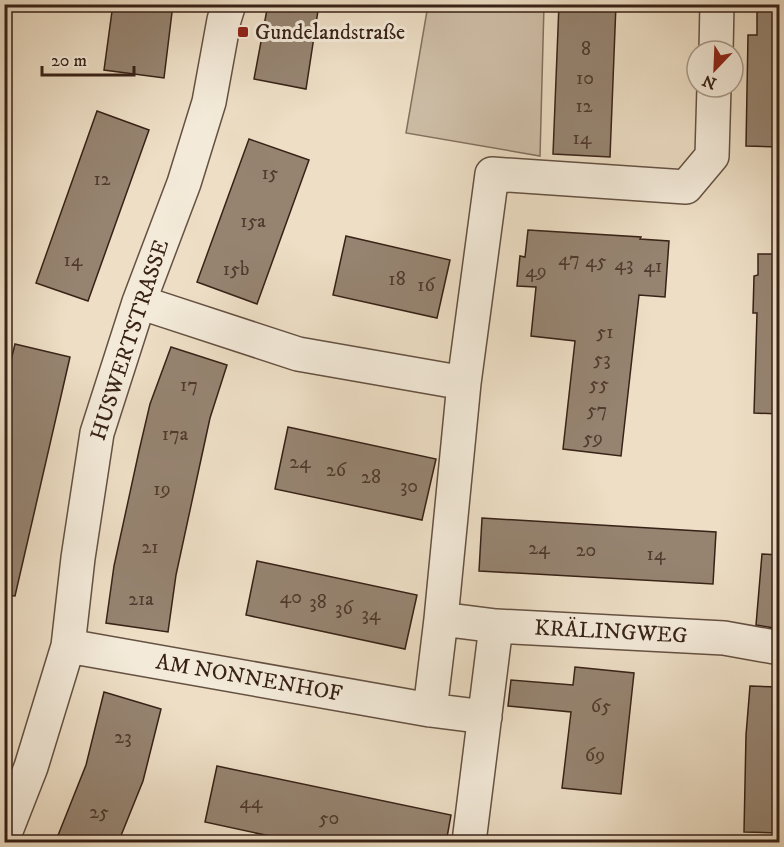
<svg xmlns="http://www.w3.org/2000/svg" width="784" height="847" font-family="'IM FELL DW Pica',serif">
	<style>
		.green { fill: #cebea7; stroke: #83705f; stroke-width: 1.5 }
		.building { fill: #968471; stroke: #382217; stroke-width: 1.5 }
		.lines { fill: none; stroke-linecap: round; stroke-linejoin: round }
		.minor-casing { stroke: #655142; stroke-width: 36 }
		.minor { stroke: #f3ead9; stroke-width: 33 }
		.poi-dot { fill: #8f2418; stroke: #f3ead9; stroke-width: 2 }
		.labels { text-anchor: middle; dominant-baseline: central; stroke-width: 6; stroke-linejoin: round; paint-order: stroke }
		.number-label { font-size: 20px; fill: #503a2e }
		.poi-label { font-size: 22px; fill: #382217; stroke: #f3ead9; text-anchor: start }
		.street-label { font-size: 22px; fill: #382217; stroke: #f3ead9 }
	</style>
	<rect width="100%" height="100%" fill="#eddec5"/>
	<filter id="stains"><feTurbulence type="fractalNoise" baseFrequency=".00333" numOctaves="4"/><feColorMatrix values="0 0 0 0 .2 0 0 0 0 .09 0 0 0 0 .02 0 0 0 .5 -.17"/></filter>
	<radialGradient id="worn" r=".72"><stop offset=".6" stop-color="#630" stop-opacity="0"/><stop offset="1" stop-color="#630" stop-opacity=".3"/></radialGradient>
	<path class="green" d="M428 5H544L540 156 406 133Z"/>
	<path class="building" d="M113 4H173L164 78 104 70Z
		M268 4H319L306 89 254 79Z
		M559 4H616L610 157 553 154Z
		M757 4H780V147L746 146 748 35H757Z
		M97 111 149 130 88 301 36 283Z
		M249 139 309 160 257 304 197 282Z
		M528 230 641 237 640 239 669 241 665 297 639 295 621 456 563 449 575 341 531 336 536 287 517 286 520 256 525 257Z
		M346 236 450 260 437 318 333 295Z
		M758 254H780V414L754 413 757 313H753L754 276 758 275Z
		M15 344 70 357 15 596 4 595V389Z
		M171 347 227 365 210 418 200 464 176 575 168 632 106 623 114 566 139 451 150 404Z
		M288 427 436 459 422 520 275 489Z
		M482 518 716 532 713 584 479 571Z
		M762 554 780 555V629L756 625Z
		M257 561 417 595 405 649 246 615Z
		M575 667 634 673 621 794 562 788 571 712 508 706 511 680 573 685Z
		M750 686 780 687V833L744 832 746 735Z
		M104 692 161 709 143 781 118 843H55L86 765Z
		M217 766 451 815 446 843H302L205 822Z"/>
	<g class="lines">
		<g class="minor-casing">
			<path id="minor" d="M716 51 717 4
				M139 302 298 354 464 383
				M441 619 496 626 724 638 780 648
				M68 646 430 710 485 717
				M430 710 441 619 464 383 492 174 686 187 712 156 714 87
				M4 836 31 767 68 646 78 558 97 433 139 302 184 183 209 102 224 20 229 4
				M469 842 496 626"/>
		</g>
		<use href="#minor" class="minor"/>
	</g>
	<rect class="poi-dot" x="237" y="26" width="12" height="12" rx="3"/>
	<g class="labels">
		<g class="number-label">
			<text x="586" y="49">8</text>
			<text x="585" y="78">10</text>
			<text x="584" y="106">12</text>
			<text x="582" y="138">14</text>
			<text x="270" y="173">15</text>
			<text x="102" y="179">12</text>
			<text x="253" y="221">15a</text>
			<text x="569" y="259">47</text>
			<text x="73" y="260">14</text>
			<text x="596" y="261">45</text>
			<text x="624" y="264">43</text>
			<text x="653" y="266">41</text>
			<text x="236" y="269">15b</text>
			<text x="536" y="271">49</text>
			<text x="397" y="279">18</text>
			<text x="426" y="285">16</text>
			<text x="605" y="332">51</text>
			<text x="602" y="359">53</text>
			<text x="599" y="384">55</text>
			<text x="189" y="385">17</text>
			<text x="597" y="410">57</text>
			<text x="175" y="434">17a</text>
			<text x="593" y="438">59</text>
			<text x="300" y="462">24</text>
			<text x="336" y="470">26</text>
			<text x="371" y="477">28</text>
			<text x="409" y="486">30</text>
			<text x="162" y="489">19</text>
			<text x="150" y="547">21</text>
			<text x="539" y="548">24</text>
			<text x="586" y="550">20</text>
			<text x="656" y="554">14</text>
			<text x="291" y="597">40</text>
			<text x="141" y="599">21a</text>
			<text x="318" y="602">38</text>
			<text x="344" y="608">36</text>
			<text x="371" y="614">34</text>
			<text x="601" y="706">65</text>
			<text x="123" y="737">23</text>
			<text x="595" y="755">69</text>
			<text x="251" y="802">44</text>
			<text x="99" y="812">25</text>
			<text x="329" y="818">50</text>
		</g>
		<g class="poi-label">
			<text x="255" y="32">Gundelandstraße</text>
		</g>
		<g class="street-label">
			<text transform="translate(130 340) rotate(-72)">HUSWERTSTRASSE</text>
			<text transform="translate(611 632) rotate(3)">KRÄLINGWEG</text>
			<text transform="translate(249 678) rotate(10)">AM NONNENHOF</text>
		</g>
	</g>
	<rect width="784" height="847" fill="none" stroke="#eddec5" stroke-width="24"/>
	<rect x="6" y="6" width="772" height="835" fill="none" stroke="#382217" stroke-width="3"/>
	<rect x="12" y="12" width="760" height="823" fill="none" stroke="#382217" stroke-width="1.5"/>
	<g transform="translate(715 69) rotate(203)"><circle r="28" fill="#f3ead9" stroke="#a89a8b" stroke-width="1.5"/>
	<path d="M0-4.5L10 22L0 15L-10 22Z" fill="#8f2418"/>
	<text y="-9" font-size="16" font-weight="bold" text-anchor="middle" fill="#382217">N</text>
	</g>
	<path d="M42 66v9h92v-9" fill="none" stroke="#382217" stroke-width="3"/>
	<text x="51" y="66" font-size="18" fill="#382217" stroke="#f3ead9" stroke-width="4.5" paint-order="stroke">20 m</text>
	<rect width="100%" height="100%" filter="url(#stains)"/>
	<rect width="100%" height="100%" fill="url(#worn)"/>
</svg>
